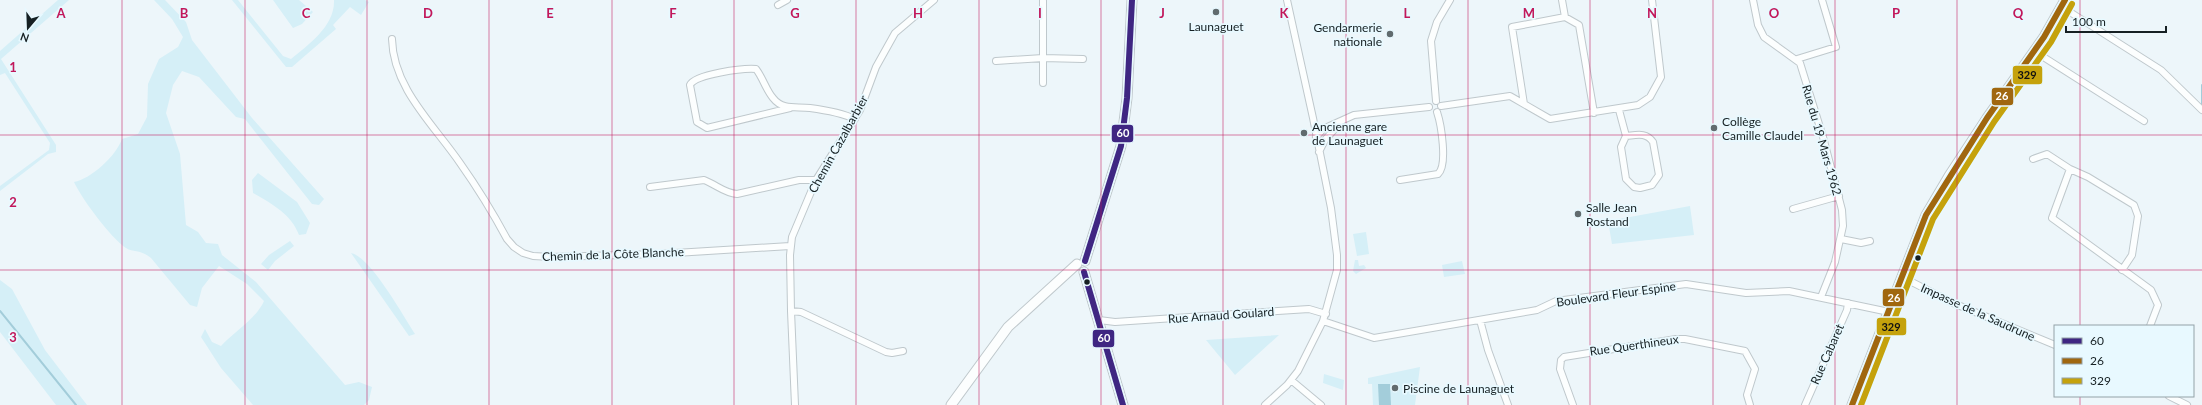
<svg xmlns="http://www.w3.org/2000/svg" width="2202" height="405" font-family="Lato,sans-serif">
	<style>
		.green { fill: #d5eff7 }
		.water { fill: #a3cdda }
		.lines { fill: none; stroke-linecap: round; stroke-linejoin: round }
		.stream { stroke: #a3cdda; stroke-width: 2 }
		.street-casing { stroke: #bfc8cc; stroke-width: 8 }
		.secondary-casing { stroke: #bfc8cc; stroke-width: 11 }
		.street { stroke: #fcfefe; stroke-width: 6 }
		.secondary { stroke: #fcfefe; stroke-width: 9 }
		.bus-1-casing { stroke: #e8f9ff; stroke-width: 9 }
		.bus-2-casing { stroke: #e8f9ff; stroke-width: 9 }
		.bus-3-casing { stroke: #e8f9ff; stroke-width: 9 }
		.bus-1 { stroke: #3f2682; stroke-width: 6 }
		.bus-2 { stroke: #a0670f; stroke-width: 6 }
		.bus-3 { stroke: #c5a20c; stroke-width: 6 }
		.grid { fill: none; stroke: #c2185b; stroke-width: 1; stroke-opacity: 0.55 }
		.poi-dot { fill: #616b6e; stroke: #e8f9ff; stroke-width: 1.5 }
		.bus-dot { fill: #162023; stroke: #e8f9ff; stroke-width: 1.5 }
		.labels { text-anchor: middle; dominant-baseline: central; stroke-width: 3.5; stroke-linejoin: round; paint-order: stroke }
		.poi-label { font-size: 12px; fill: #162023; stroke: #e8f9ff; text-anchor: start }
		.street-label { font-size: 12px; fill: #162023; stroke: #e8f9ff }
		.grid-label { font-size: 13px; text-anchor: middle; font-weight: bold; fill: #c2185b; stroke: #e8f9ff; stroke-width: 3.5; stroke-linejoin: round; paint-order: stroke }
		.line-badge { stroke: #e8f9ff; stroke-width: 1.5 }
		.badge-label { font-size: 11px; text-anchor: middle; font-weight: bold; fill: #fff }
		.pale-badge-label { font-size: 11px; text-anchor: middle; font-weight: bold; fill: #111 }
	</style>
	<rect width="100%" height="100%" fill="#edf6fa"/>
	<path class="green" d="M58 0H69L1 59 56 145V152L48 154 0 191V186L49 150 50 143 5 73 0 75V51Z
		M154 0H165L186 22 192 40 252 118 324 199 319 205 312 204 245 119 236 117 199 77 182 71 173 85 166 113 180 154 186 225 198 232 206 243 218 244 222 255 256 282 345 385 359 382 372 387 369 400 364 405H253L221 368 201 337 205 329 212 342 221 346C235 331 256 319 264 301L247 284 219 266 202 288 197 307 190 305 151 258C140 249 134 253 126 248 110 237 82 199 74 182 91 179 116 156 122 139L138 134 147 117 148 84 159 59 178 47 183 37 172 19Z
		M232 0H238L283 56 291 59C309 44 335 26 334 0H365L369 2 361 15 350 7 333 25 336 29 292 67H286Z
		M273 0H299L313 12 302 24 293 28Z
		M258 173 297 202 310 223 306 234 299 235C291 214 272 204 253 193L252 180Z
		M1690 206 1694 235 1612 244 1608 221Z
		M1366 232 1369 254 1357 256 1353 234Z
		M290 241 294 246 275 261 268 270 261 264 269 255Z
		M351 253C370 256 404 317 415 334L409 336Z
		M1355 260H1358L1359 266 1364 265 1366 268 1356 274 1353 271Z
		M1462 261 1465 274 1444 277 1442 265Z
		M0 280 12 289 45 350 87 405H56L0 332Z
		M1279 335 1235 375 1206 340Z
		M1420 367 1415 405H1373L1372 384H1368V378Z
		M1324 374 1344 380 1343 390 1323 383Z"/>
	<path class="water" d="M1378 384H1390L1391 405H1379Z"/>
	<g class="lines">
		<path class="stream" d="M2202 104V85
			M0 311 76 405"/>
		<g class="street-casing">
			<path id="street" d="M1562 0 1565 17
				M1753 0 1758 25 1764 37 1800 63 1823 137 1842 210 1843 226 1835 262 1821 297
				M1043 1V83
				M778 5 787 0
				M2062 7 2161 70 2202 110
				M392 39C393 88 434 125 460 163 477 187 493 213 507 239L514 247 523 253 533 256 551 257 659 254 790 246
				M2034 51 2144 121
				M1797 59 1836 47 1822 0
				M996 61 1043 58 1083 59
				M1436 101 1431 41 1437 22 1450 0
				M1524 104 1512 27 1565 17 1579 25 1594 113
				M1441 106 1510 96 1550 119 1638 105 1650 97 1661 77 1652 0
				M790 108 707 128 697 122 690 85C695 74 744 68 756 69 763 78 766 90 773 98 783 111 797 106 810 108 825 110 842 113 855 119
				M1619 110 1626 136 1621 147 1626 179 1634 187 1640 188 1652 185 1659 175 1653 142C1646 132 1637 135 1626 136
				M1316 137 1323 129 1354 115 1429 107
				M1319 152 1325 140 1339 124
				M2033 159 2047 154 2070 169 2052 218 2151 290 2158 305 2150 326
				M2070 169 2088 177 2134 205 2138 216 2132 255 2122 270
				M1400 180 1438 174C1448 165 1441 124 1437 112
				M650 187 704 180C717 185 724 193 737 194L799 180H816
				M1793 209 1839 196
				M1841 239 1861 243 1870 241
				M1902 277 1953 303 2055 345
				M791 311 801 312 886 352 892 353 903 351
				M1099 320 1115 322 1309 309 1326 314
				M1480 320 1488 350 1508 405
				M1323 321 1374 338 1537 310 1556 301 1686 284 1746 293 1789 291 1889 312
				M1291 380 1321 405
				M2169 396 2187 405
				M795 405 791 311 790 255 792 237 816 180 860 110 876 67 895 33 934 0
				M1265 405 1287 385 1298 371 1323 321 1337 270V255L1331 208 1313 118 1287 0
				M1573 405 1560 369 1561 360 1564 357 1676 339H1685L1745 351 1755 369 1747 395 1750 405
				M1805 405 1847 310 1848 303"/>
		</g>
		<g class="secondary-casing">
			<path id="secondary" d="M1085 261 1121 146 1127 98 1132 0
				M1084 272 1123 405
				M951 405 1008 327 1077 264
				M1852 405 1926 215 1949 176 1987 118 2044 37 2065 0"/>
		</g>
		<use href="#street" class="street"/>
		<use href="#secondary" class="secondary"/>
		<g class="bus-1-casing">
			<path id="bus-1" d="M1085 261 1121 146 1127 98 1132 0
				M1084 272 1123 405"/>
		</g>
		<g class="bus-2-casing">
			<path id="bus-2" d="M1852 405 1926 215 1987 118 2044 37 2065 0"/>
		</g>
		<g class="bus-3-casing">
			<path id="bus-3" d="M1861 405 1933 219 1994 122 2051 42 2072 4"/>
		</g>
		<use href="#bus-1" class="bus-1"/>
		<use href="#bus-2" class="bus-2"/>
		<use href="#bus-3" class="bus-3"/>
	</g>
	<path class="grid" d="M122 0V405M245 0V405M367 0V405M489 0V405M612 0V405M734 0V405M856 0V405M979 0V405M1101 0V405M1223 0V405M1346 0V405M1468 0V405M1590 0V405M1713 0V405M1835 0V405M1957 0V405M2080 0V326M0 135H2202M0 270H2202M2080 396V405"/>
	<g class="poi-dot">
		<circle cx="1216" cy="12" r="4"/>
		<circle cx="1390" cy="34" r="4"/>
		<circle cx="1714" cy="128" r="4"/>
		<circle cx="1304" cy="133" r="4"/>
		<circle cx="1578" cy="214" r="4"/>
		<circle cx="1395" cy="388" r="4"/>
	</g>
	<g class="bus-dot">
		<circle cx="1918" cy="258" r="3.5"/>
		<circle cx="1087" cy="282" r="3.5"/>
	</g>
	<g class="labels">
		<g class="poi-label">
			<text x="1216" y="26" text-anchor="middle">Launaguet</text>
			<text x="1382" y="27" text-anchor="end">Gendarmerie<tspan x="1382" dy="14">nationale</tspan></text>
			<text x="1722" y="121">Collège<tspan x="1722" dy="14">Camille Claudel</tspan></text>
			<text x="1312" y="126">Ancienne gare<tspan x="1312" dy="14">de Launaguet</tspan></text>
			<text x="1586" y="207">Salle Jean<tspan x="1586" dy="14">Rostand</tspan></text>
			<text x="1403" y="388">Piscine de Launaguet</text>
		</g>
		<g class="street-label">
			<text transform="translate(1822 140) rotate(74)">Rue du 19 Mars 1962</text>
			<text transform="translate(838 144) rotate(-61)">Chemin Cazalbarbier</text>
			<text transform="translate(613 254) rotate(-2)">Chemin de la Côte Blanche</text>
			<text transform="translate(1616 294) rotate(-8)">Boulevard Fleur Espine</text>
			<text transform="translate(1978 312) rotate(24)">Impasse de la Saudrune</text>
			<text transform="translate(1221 315) rotate(-4)">Rue Arnaud Goulard</text>
			<text transform="translate(1634 345) rotate(-8)">Rue Querthineux</text>
			<text transform="translate(1827 354) rotate(-66)">Rue Cabaret</text>
		</g>
	</g>
	<g class="grid-label">
		<text x="61" y="18">A</text>
		<text x="184" y="18">B</text>
		<text x="306" y="18">C</text>
		<text x="428" y="18">D</text>
		<text x="550" y="18">E</text>
		<text x="673" y="18">F</text>
		<text x="795" y="18">G</text>
		<text x="918" y="18">H</text>
		<text x="1040" y="18">I</text>
		<text x="1162" y="18">J</text>
		<text x="1284" y="18">K</text>
		<text x="1407" y="18">L</text>
		<text x="1529" y="18">M</text>
		<text x="1652" y="18">N</text>
		<text x="1774" y="18">O</text>
		<text x="1896" y="18">P</text>
		<text x="2018" y="18">Q</text>
		<text x="13" y="72">1</text>
		<text x="13" y="207">2</text>
		<text x="13" y="342">3</text>
	</g>
	<g class="line-badge">
		<rect x="2012" y="65" width="31" height="20" rx="4" fill="#c5a20c"/>
		<rect x="1991" y="87" width="23" height="19" rx="4" fill="#a0670f"/>
		<rect x="1111" y="124" width="23" height="19" rx="4" fill="#3f2682"/>
		<rect x="1882" y="288" width="23" height="19" rx="4" fill="#a0670f"/>
		<rect x="1876" y="317" width="31" height="19" rx="4" fill="#c5a20c"/>
		<rect x="1092" y="329" width="23" height="19" rx="4" fill="#3f2682"/>
	</g>
	<g class="badge-label">
		<text x="2002" y="100">26</text>
		<text x="1123" y="137">60</text>
		<text x="1894" y="302">26</text>
		<text x="1104" y="342">60</text>
	</g>
	<g class="pale-badge-label">
		<text x="2027" y="79">329</text>
		<text x="1891" y="331">329</text>
	</g>
	<rect x="2054" y="325" width="140" height="72" fill="#e8f9ff" stroke="#94a2a7"/>
	<rect x="2062" y="338" width="20" height="6" fill="#3f2682" stroke="#94a2a7"/>
	<text x="2090" y="345" font-size="12" fill="#162023">60</text>
	<rect x="2062" y="358" width="20" height="6" fill="#a0670f" stroke="#94a2a7"/>
	<text x="2090" y="365" font-size="12" fill="#162023">26</text>
	<rect x="2062" y="378" width="20" height="6" fill="#c5a20c" stroke="#94a2a7"/>
	<text x="2090" y="385" font-size="12" fill="#162023">329</text>
	<g transform="translate(28 28) rotate(199)" stroke="#e8f9ff" stroke-width="3" paint-order="stroke">
	<path d="M0-3L7 15L0 10L-7 15Z" fill="#162023"/>
	<text y="-6" font-size="11" font-weight="bold" text-anchor="middle" fill="#162023">N</text>
	</g>
	<path d="M2066 26v6h100v-6" fill="none" stroke="#162023" stroke-width="2"/>
	<text x="2072" y="26" font-size="12" fill="#162023" stroke="#e8f9ff" stroke-width="3" paint-order="stroke">100 m</text>
</svg>
